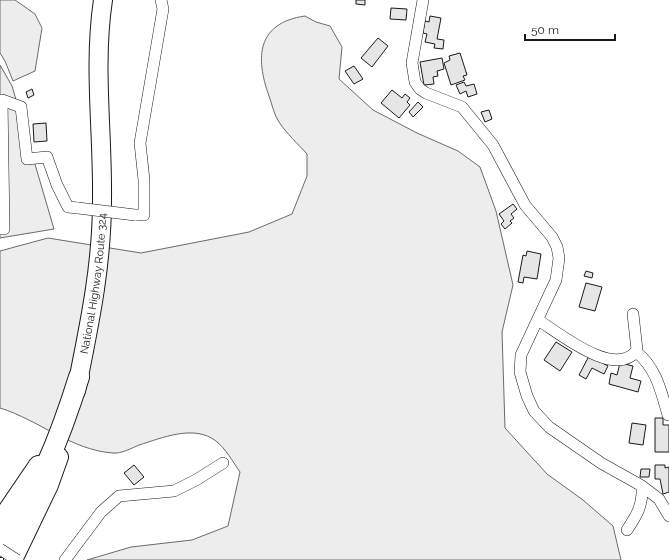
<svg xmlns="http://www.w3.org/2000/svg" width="669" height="560" font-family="Raleway,sans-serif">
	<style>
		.green { fill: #ededed; stroke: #6a6a6a }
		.building { fill: #e6e6e6; stroke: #1a1a1a }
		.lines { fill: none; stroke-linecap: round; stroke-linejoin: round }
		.minor-casing { stroke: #1a1a1a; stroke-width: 12 }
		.trunk-casing { stroke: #1a1a1a; stroke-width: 20 }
		.motorway-casing { stroke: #1a1a1a; stroke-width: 22 }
		.minor { stroke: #fff; stroke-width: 11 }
		.trunk { stroke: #fff; stroke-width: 18 }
		.motorway { stroke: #fff; stroke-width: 20 }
		.minor-bridge-casing { stroke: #1a1a1a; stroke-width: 12; stroke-linecap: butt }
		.minor-bridge { stroke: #fff; stroke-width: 11 }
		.labels { text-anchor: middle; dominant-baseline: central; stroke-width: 3; stroke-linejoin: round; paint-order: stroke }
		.street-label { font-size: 11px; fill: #1a1a1a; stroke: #fff }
	</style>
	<rect width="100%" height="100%" fill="#fff"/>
	<path class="green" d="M0 0H15L35 14 42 28 35 71 13 81 5 61 0 53Z
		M305 16 316 22 330 26 342 47 339 79 373 110 417 133 458 151 480 167 496 211 513 285 502 332 505 428 547 474 583 500 613 526 621 560H87L131 547 192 540 228 526 240 472C233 462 226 449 216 441 194 424 162 438 139 445 132 448 121 454 113 453 71 450 39 420 0 408V251L48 238 141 253 249 232 292 214 307 176V154C298 144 286 133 279 122 274 115 272 104 269 96 255 57 257 23 305 16Z
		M0 65 12 86 54 229 0 238Z"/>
	<path class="building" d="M356 0H365V5L356 4Z
		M391 8 407 9 406 20 390 19Z
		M430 16 441 18 437 39 444 40 443 49 434 48 435 44 425 42 427 34 423 33 425 21 429 22Z
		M378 38 388 46 372 67 361 58Z
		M460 53 467 75 463 76 465 80 451 85 444 63 450 60 449 56Z
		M442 58 444 69 437 71 438 76 433 77 434 84 424 85 420 62Z
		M354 66 363 79 354 84 345 71Z
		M464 82 466 86 474 84 477 94 468 97 466 91 460 94 456 85Z
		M32 89 34 95 28 98 26 92Z
		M392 90 402 98 405 94 410 98 407 102 410 105 399 118 381 103Z
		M418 102 423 107 413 117 409 112Z
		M489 110 492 119 485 122 481 112Z
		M46 123 47 141 34 142 33 124Z
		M513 204 517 209 511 214 514 218 510 221 512 223 505 229 501 224 504 221 499 214Z
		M527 251 541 254 537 279 524 277 523 283 518 282 523 255 526 256Z
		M586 271 593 273 592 278 584 276Z
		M586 283 602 287 595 311 579 307Z
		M556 342 572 352 560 371 544 360Z
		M589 356 608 366 604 374 592 368 586 379 579 375Z
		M620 363 633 366 630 378 641 381 638 392 609 384 611 373 617 375Z
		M655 418H663V425H669V452H655Z
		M632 423 646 425 643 445 629 443Z
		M134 465 144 477 134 485 124 473Z
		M655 465H665V468L669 467V492L663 494 660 479H655Z
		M641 469H650L649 477H640Z"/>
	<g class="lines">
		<g class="minor-casing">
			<path id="minor" d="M423 0 412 63 415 82 420 89 426 93 462 107 493 145 525 205 552 237 557 247 559 258 556 280 521 355 520 372 527 396 534 411 549 427 601 463 642 486 659 499 669 516
				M135 215H144V180L140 143 163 9 161 0
				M0 229H4L2 100 21 107 27 159 47 157 57 185 68 207 78 208
				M538 320C559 333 616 380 637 350L633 314
				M636 352C656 367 661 391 668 415
				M627 530C637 515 643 505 642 486
				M65 560 101 512 119 496 174 491 196 480 223 463"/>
		</g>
		<g class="trunk-casing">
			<g id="trunk">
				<path id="s1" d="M76 391C89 326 102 267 102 200 103 133 93 66 103 0"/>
				<path d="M0 521 38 465"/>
				<path d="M13 560 49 485 59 457"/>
			</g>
		</g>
		<g class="motorway-casing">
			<path id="motorway" d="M0 547C38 492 59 441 79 377"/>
		</g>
		<use href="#minor" class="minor"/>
		<use href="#trunk" class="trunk"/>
		<use href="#motorway" class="motorway"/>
		<g class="minor-bridge-casing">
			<path id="minor-bridge" d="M78 208 135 215
				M0 549 17 560"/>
		</g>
		<use href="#minor-bridge" class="minor-bridge"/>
	</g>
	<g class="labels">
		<g class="street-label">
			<text stroke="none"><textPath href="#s1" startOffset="109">National Highway Route 324</textPath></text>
		</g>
	</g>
	<path d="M525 34v6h90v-6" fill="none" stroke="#1a1a1a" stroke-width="2"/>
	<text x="531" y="34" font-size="12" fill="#1a1a1a" stroke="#ffffff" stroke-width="3" paint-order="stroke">50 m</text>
</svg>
